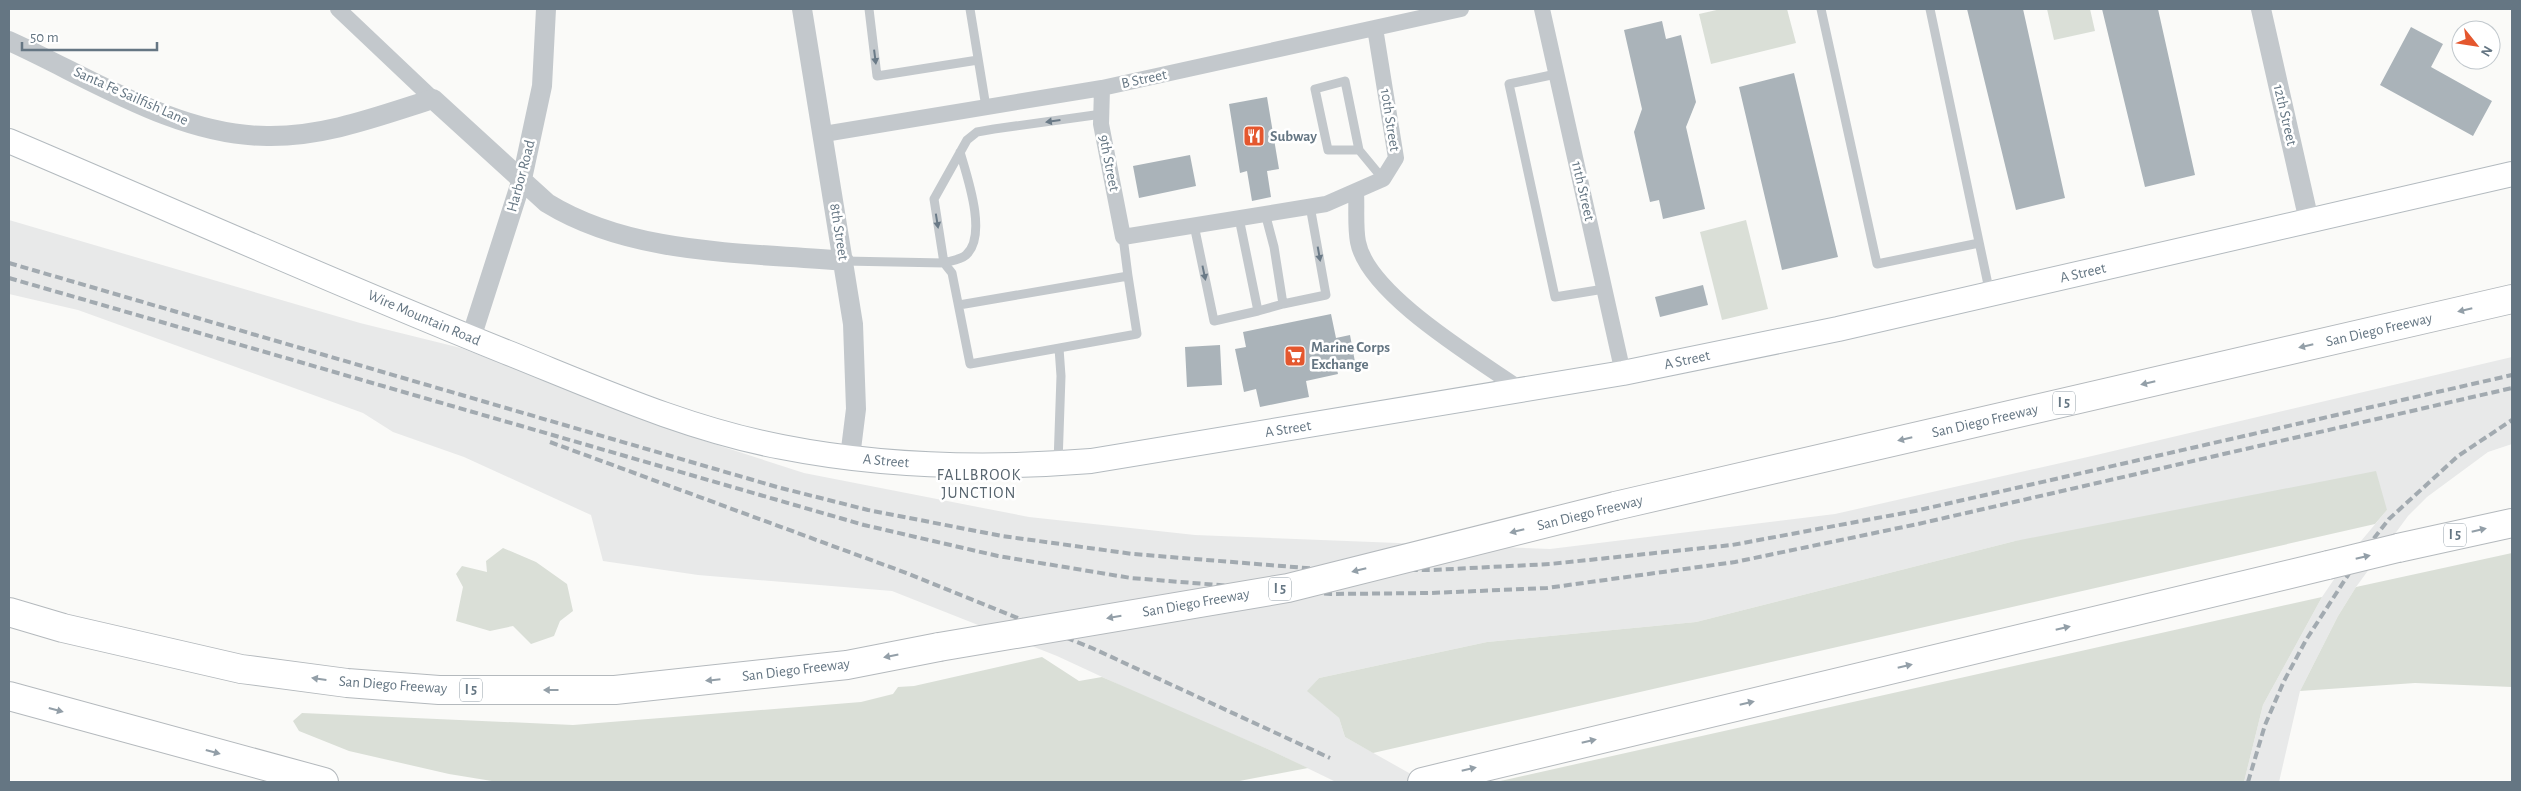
<svg xmlns="http://www.w3.org/2000/svg" width="2521" height="791" font-family="'Alegreya Sans',sans-serif">
	<style>
		.built { fill: #e8e9e9 }
		.green { fill: #dadfd7 }
		.building { fill: #aab3b9 }
		.lines { fill: none; stroke-linecap: round; stroke-linejoin: round }
		.secondary-casing { stroke: #b3babf; stroke-width: 26 }
		.motorway-casing { stroke: #b4b9bd; stroke-width: 30 }
		.service { stroke: #c3c8cc; stroke-width: 9 }
		.minor { stroke: #c3c8cc; stroke-width: 16 }
		.tertiary { stroke: #c3c8cc; stroke-width: 20 }
		.secondary { stroke: #fff; stroke-width: 24 }
		.motorway { stroke: #fff; stroke-width: 28 }
		.rail { stroke: #a2aab0; stroke-width: 4; stroke-dasharray: 8 4; stroke-linecap: butt }
		.motorway-bridge-casing { stroke: #b4b9bd; stroke-width: 30; stroke-linecap: butt }
		.motorway-bridge { stroke: #fff; stroke-width: 28 }
		.oneway { fill: #6a7a87 }
		.oneway2 { fill: #939fa8 }
		.labels { text-anchor: middle; dominant-baseline: central; stroke-width: 5; stroke-linejoin: round; paint-order: stroke }
		.shield { fill: #fff; stroke: #939fa8; stroke-width: 1 }
		.shield-label { font-size: 14px; font-weight: bold; fill: #657683 }
		.street-label { font-size: 15px; fill: #657683; stroke: #fff }
		.poi-label { font-size: 15px; font-weight: bold; fill: #657683; stroke: #fff; text-anchor: start }
		.neighbourhood-label { font-size: 16px; letter-spacing: 1px; fill: #57646e; stroke: #fff }
	</style>
	<rect width="100%" height="100%" fill="#fafaf8"/>
	<path class="built" d="M9 220 360 323 461 348 702 440 804 473 1029 517 1195 535 1550 549 1835 514 2092 456 2512 357V444L2488 452 2427 497 2408 516 2356 587 2338 616 2300 691 2279 782H2244L2263 705 2322 597 2356 547 2387 510 2015 541 1696 622 1487 642 1319 678 1308 691 1339 718 1345 737 1425 782H1336L1270 750 1154 701 1057 656 892 591 698 575 603 561 591 515 464 457 393 432 363 413 78 310 9 294Z"/>
	<path class="green" d="M1721 9H1787L1796 43 1711 64 1699 14Z
		M2047 9H2090L2095 31 2054 40Z
		M1746 220 1768 309 1722 320 1700 232Z
		M2376 471 2387 510 2375 524 1373 753 1345 737 1339 718 1307 691 1319 678 1487 642 1696 622 2015 541Z
		M503 548 536 562 567 584 573 611 560 621 554 636 531 644 513 626 490 631 456 621 463 587 456 574 462 566 487 572 486 561Z
		M2512 553V687L2415 683 2300 691 2338 616 2356 587Z
		M2322 597 2263 705 2244 782H1496Z
		M1042 657 1079 681 1102 677 1270 750 1308 768 1234 782H498L449 774 349 751 299 731 293 721 302 713 573 725 861 702 893 694 898 687 914 686Z"/>
	<path class="building" d="M1967 9H2023L2065 198 2016 210Z
		M2102 9H2158L2195 175 2145 187Z
		M1662 21 1666 39 1681 35 1696 102 1686 127 1705 209 1663 219 1659 200 1650 202 1634 132 1642 109 1624 30Z
		M2411 27 2443 44 2431 67 2492 101 2473 136 2380 85Z
		M1794 73 1838 257 1782 270 1739 87Z
		M1267 97 1279 169 1267 171 1271 197 1252 201 1247 171 1240 173 1229 104Z
		M1190 155 1196 186 1139 198 1133 166Z
		M1703 285 1708 305 1660 317 1655 297Z
		M1331 314 1336 338 1350 335 1355 362 1336 365 1338 374 1306 381 1309 397 1260 407 1256 389 1244 392 1235 349 1246 347 1243 332Z
		M1220 345 1222 385 1187 387 1185 347Z"/>
	<g class="lines">
		<g class="secondary-casing">
			<path id="secondary" d="M9 141C174 211 339 285 506 352 596 388 686 429 782 447 883 467 989 469 1091 461L1623 373 1838 329 2512 174"/>
		</g>
		<g class="motorway-casing">
			<path id="motorway" d="M1615 506 2512 299
				M2398 548 2512 523
				M9 612 63 628 241 669 347 683 439 690H615L847 665 939 647
				M9 696 324 782
				M1422 782 2328 565"/>
		</g>
		<path class="service" d="M869 9 877 76 978 60
			M970 9 986 107
			M1821 9 1877 264 1979 243
			M1930 9 1990 294
			M1556 74 1509 84 1555 297 1604 289
			M1359 150H1328L1315 89 1345 81 1359 150 1383 179
			M960 152C967 176 988 236 966 255 960 260 950 261 944 263L934 199 967 140 977 132 994 129 1102 114
			M1265 213 1274 247 1283 304 1326 295 1310 206
			M1194 225 1214 321 1258 311 1239 218
			M1123 237 1128 276
			M844 261 944 263 952 273 970 364 1137 334 1128 276 959 305
			M1258 311 1283 304
			M1058 463 1061 376 1059 348"/>
		<path class="minor" d="M338 9 433 99
			M1542 9 1623 373
			M1102 88 1101 124 1123 237 1326 204 1383 179 1396 158 1375 28
			M824 134 1102 88 1461 9
			M1356 192C1357 208 1355 226 1358 242 1368 295 1479 360 1523 391"/>
		<path class="tertiary" d="M802 9 853 324 856 409 850 457
			M2261 9 2309 221
			M9 41C89 77 177 136 267 136 324 137 379 116 433 99L547 203C633 256 746 252 844 261
			M471 338 522 179 542 86 546 9"/>
		<use href="#secondary" class="secondary"/>
		<use href="#motorway" class="motorway"/>
		<path class="rail" d="M9 263 777 487 868 510 1002 536 1133 554 1331 570H1432L1550 564 1732 545 1915 511 2512 375
			M9 278 864 525 998 556 1131 578 1331 594 1431 593 1547 588 1735 562 1918 524 2512 388
			M550 442 909 574 1092 648 1330 758
			M2248 782 2265 725 2284 681 2306 640 2361 555 2389 519 2458 456 2512 420"/>
		<g class="motorway-bridge-casing">
			<path id="motorway-bridge" d="M2328 565 2398 548
				M939 647 1288 588 1615 506"/>
		</g>
		<use href="#motorway-bridge" class="motorway-bridge"/>
	</g>
	<defs><path id="oneway-solid" d="M-6-.8H1V-3.2L6.5 0L1 3.2V.8H-6Z" transform="scale(1.25)"/></defs>
	<g class="oneway">
		<use href="#oneway-solid" transform="translate(875 57) rotate(83)"/>
		<use href="#oneway-solid" transform="translate(1053 121) rotate(172)"/>
		<use href="#oneway-solid" transform="translate(937 221) rotate(81)"/>
		<use href="#oneway-solid" transform="translate(1319 254) rotate(80)"/>
		<use href="#oneway-solid" transform="translate(1204 273) rotate(78)"/>
	</g>
	<g class="oneway2">
		<use href="#oneway-solid" transform="translate(2465 310) rotate(167)"/>
		<use href="#oneway-solid" transform="translate(2306 346) rotate(167)"/>
		<use href="#oneway-solid" transform="translate(2148 383) rotate(167)"/>
		<use href="#oneway-solid" transform="translate(1905 439) rotate(167)"/>
		<use href="#oneway-solid" transform="translate(2479 530) rotate(-13)"/>
		<use href="#oneway-solid" transform="translate(1517 531) rotate(166)"/>
		<use href="#oneway-solid" transform="translate(2363 557) rotate(-13)"/>
		<use href="#oneway-solid" transform="translate(1359 570) rotate(166)"/>
		<use href="#oneway-solid" transform="translate(1114 617) rotate(170)"/>
		<use href="#oneway-solid" transform="translate(2063 628) rotate(-13)"/>
		<use href="#oneway-solid" transform="translate(891 656) rotate(169)"/>
		<use href="#oneway-solid" transform="translate(1905 666) rotate(-13)"/>
		<use href="#oneway-solid" transform="translate(319 679) rotate(-172)"/>
		<use href="#oneway-solid" transform="translate(713 680) rotate(174)"/>
		<use href="#oneway-solid" transform="translate(551 690) rotate(180)"/>
		<use href="#oneway-solid" transform="translate(1747 703) rotate(-13)"/>
		<use href="#oneway-solid" transform="translate(56 710) rotate(15)"/>
		<use href="#oneway-solid" transform="translate(1589 741) rotate(-13)"/>
		<use href="#oneway-solid" transform="translate(213 752) rotate(15)"/>
		<use href="#oneway-solid" transform="translate(1469 769) rotate(-13)"/>
	</g>
	<defs>
		<g id="restaurant-square" transform="scale(1.125)"><rect x="-9" y="-9" width="18" height="18" rx="4" fill="#e4572e" stroke="#fff"/><path d="M-5-6h1v4h1v-4h1v4h1v-4h1v5L-1.5 .5V6h-2V.5L-5-1ZM5-6V6H3V1.5H1.5Q1.5-4 5-6Z" fill="#fff"/></g>
		<g id="supermarket-square" transform="scale(1.125)"><rect x="-9" y="-9" width="18" height="18" rx="4" fill="#e4572e" stroke="#fff"/><path d="M-6-5.5h2.5l.6 2H6L4.5 2H-2.5L-4.4-4H-6ZM-1.5 3.2a1.3 1.3 0 1 0 .1 0ZM3 3.2a1.3 1.3 0 1 0 .1 0Z" fill="#fff"/></g>
	</defs>
	<g fill-rule="evenodd">
		<use href="#restaurant-square" x="1254" y="136"/>
		<use href="#supermarket-square" x="1295" y="356"/>
	</g>
	<g class="labels">
		<g class="shield">
			<rect x="2053" y="391.5" width="22" height="23" rx="4"/>
			<rect x="2444" y="523.5" width="22" height="23" rx="4"/>
			<rect x="1269" y="577.5" width="22" height="23" rx="4"/>
			<rect x="460" y="678.5" width="22" height="23" rx="4"/>
		</g>
		<g class="shield-label">
			<text x="2064" y="403">I 5</text>
			<text x="2455" y="535">I 5</text>
			<text x="1280" y="589">I 5</text>
			<text x="471" y="690">I 5</text>
		</g>
		<g class="street-label">
			<text transform="translate(1144 79) rotate(-12)">B Street</text>
			<text transform="translate(131 96) rotate(24)">Santa Fe Sailfish Lane</text>
			<text transform="translate(2285 115) rotate(77)">12th Street</text>
			<text transform="translate(1390 120) rotate(81)">10th Street</text>
			<text transform="translate(1109 163) rotate(79)">9th Street</text>
			<text transform="translate(521 176) rotate(-75)">Harbor Road</text>
			<text transform="translate(1583 191) rotate(77)">11th Street</text>
			<text transform="translate(839 232) rotate(81)">8th Street</text>
			<text transform="translate(2083 273) rotate(-13)">A Street</text>
			<text transform="translate(424 318) rotate(23)">Wire Mountain Road</text>
			<text transform="translate(2379 330) rotate(-13)">San Diego Freeway</text>
			<text transform="translate(1687 360) rotate(-12)">A Street</text>
			<text transform="translate(1985 421) rotate(-13)">San Diego Freeway</text>
			<text transform="translate(1288 429) rotate(-9)">A Street</text>
			<text transform="translate(886 461) rotate(5)">A Street</text>
			<text transform="translate(1590 513) rotate(-14)">San Diego Freeway</text>
			<text transform="translate(1196 603) rotate(-10)">San Diego Freeway</text>
			<text transform="translate(796 670) rotate(-7)">San Diego Freeway</text>
			<text transform="translate(393 685) rotate(4)">San Diego Freeway</text>
		</g>
		<g class="poi-label">
			<text x="1270" y="136">Subway</text>
			<text x="1311" y="347">Marine Corps<tspan x="1311" dy="17">Exchange</tspan></text>
		</g>
		<g class="neighbourhood-label">
			<text x="979" y="475">FALLBROOK<tspan x="979" dy="18">JUNCTION</tspan></text>
		</g>
	</g>
	<rect width="2521" height="791" fill="none" stroke="#657683" stroke-width="20"/>
	<g transform="translate(2476 45) rotate(120)"><circle r="24" fill="#ffffff" stroke="#c1c8cd"/>
	<path d="M0-4L9 19L0 12L-9 19Z" fill="#e4572e"/>
	<text y="-8" font-size="14" font-weight="bold" text-anchor="middle" fill="#657683">N</text>
	</g>
	<path d="M22 42v8h135v-8" fill="none" stroke="#657683" stroke-width="2.5"/>
	<text x="30" y="42" font-size="15" fill="#657683" stroke="#ffffff" stroke-width="4" paint-order="stroke">50 m</text>
</svg>
